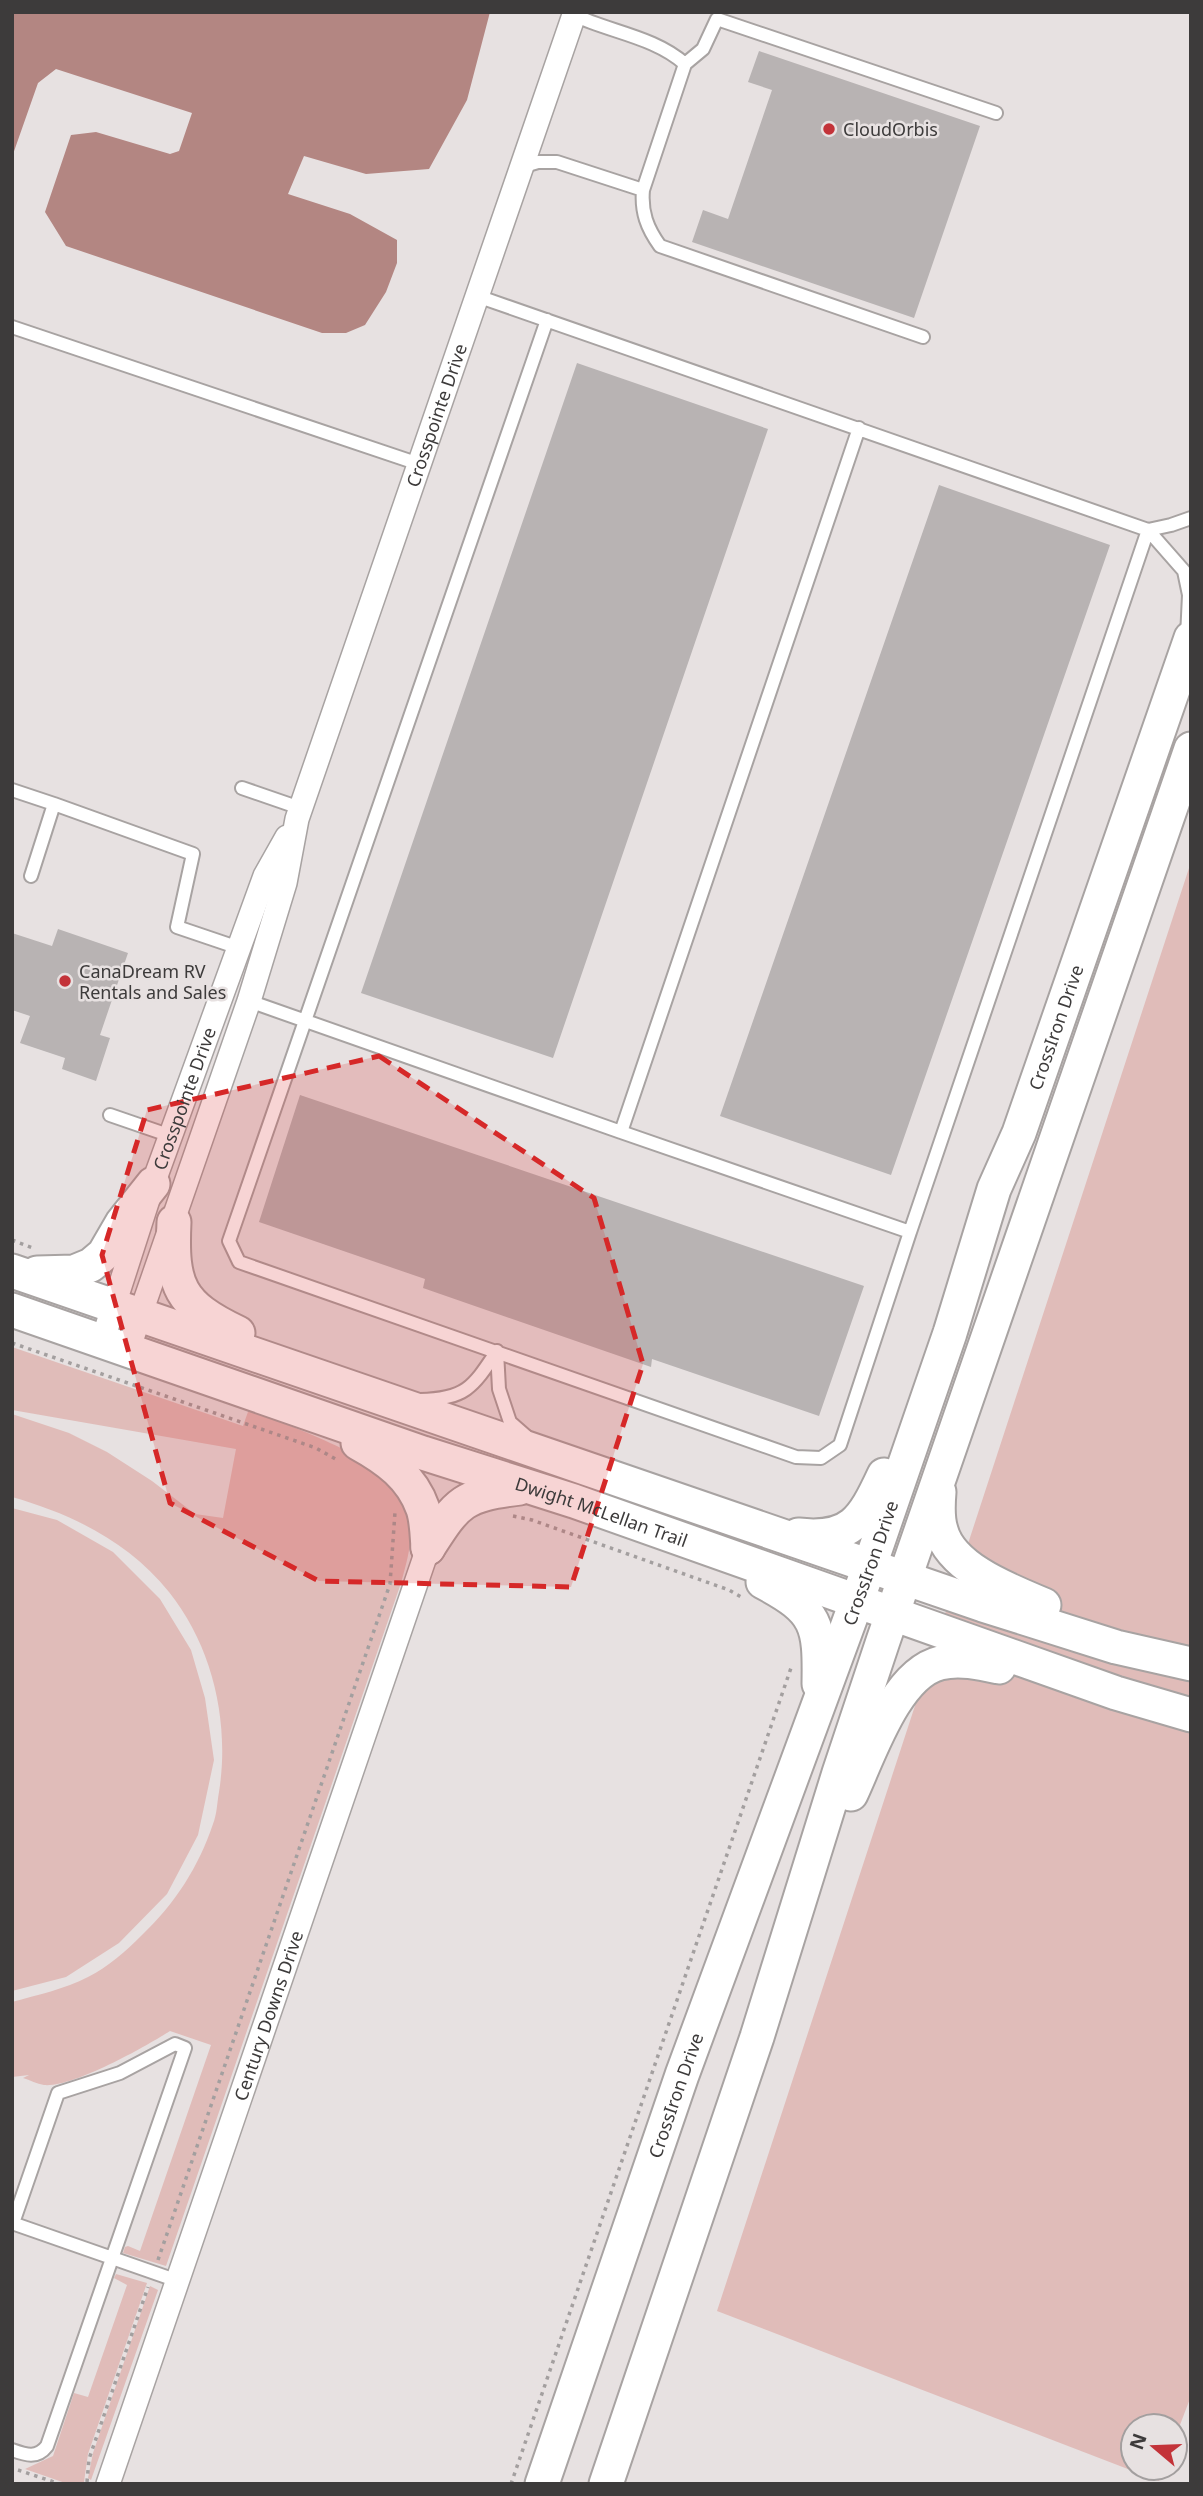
<svg xmlns="http://www.w3.org/2000/svg" width="1203" height="2496" font-family="'Noto Sans',sans-serif">
	<style>
		.green { fill: #e0bcb9 }
		.water { fill: #b38682 }
		.building { fill: #b8b3b3 }
		.lines { fill: none; stroke-linecap: round; stroke-linejoin: round }
		.service-casing { stroke: #a8a3a2; stroke-width: 16 }
		.minor-casing { stroke: #a8a3a2; stroke-width: 26 }
		.secondary-casing { stroke: #a8a3a2; stroke-width: 37 }
		.path { stroke: #a39f9f; stroke-width: 3.5; stroke-dasharray: 3.5 5; stroke-linecap: butt }
		.service { stroke: #fff; stroke-width: 12 }
		.minor { stroke: #fff; stroke-width: 23 }
		.secondary { stroke: #fff; stroke-width: 33 }
		.marked { fill: #d62828; fill-opacity: 0.2; stroke: #d62828; stroke-width: 5; stroke-dasharray: 14 9; stroke-linejoin: round }
		.poi-dot { fill: #c33339; stroke: #e7e1e1; stroke-width: 2.5 }
		.labels { text-anchor: middle; dominant-baseline: central; stroke-width: 5; stroke-linejoin: round; paint-order: stroke }
		.poi-label { font-size: 18px; fill: #3d3b3b; stroke: #e7e1e1; text-anchor: start }
		.street-label { font-size: 18px; fill: #3d3b3b; stroke: #e7e1e1 }
	</style>
	<rect width="100%" height="100%" fill="#e7e1e1"/>
	<path class="green" d="M1191 862V2396L1175 2438V2426H1133V2468H1164L1159 2481 717 2311Z
		M12 1347 243 1426 249 1409C282 1423 385 1461 402 1488 404 1492 405 1499 406 1504 415 1534 409 1554 401 1583L166 2266 123 2253 125 2247 128 2246 140 2251 211 2045 170 2031C145 2047 72 2088 44 2085 37 2084 30 2080 23 2078L29 2075 12 2077V2002C37 1995 65 1989 88 1977 108 1967 126 1951 142 1935 175 1904 199 1866 213 1824 217 1814 217 1803 219 1792 230 1723 213 1647 169 1592 129 1542 72 1514 12 1497V1414L69 1433 107 1452 152 1481 195 1514 223 1518 236 1449 12 1410Z
		M12 1508 57 1520 113 1552 160 1599 191 1650 205 1698 214 1760 198 1835 167 1894 119 1943 66 1977 12 1991Z
		M116 2274 147 2283 88 2454 84 2482 68 2484 25 2469 53 2456 74 2393 88 2397 127 2285 114 2278Z
		M150 2286 158 2290 91 2480 88 2478 93 2453Z"/>
	<path class="water" d="M12 12H490L467 100 429 169 366 174 304 156 288 194 350 214 397 240V263L386 292 365 325 346 333H322L66 246 45 212 71 135 96 132 170 154 179 151 192 113 56 69 38 83 12 157Z"/>
	<path class="building" d="M759 51 980 126 914 318 692 242 703 210 728 219 772 90 748 82Z
		M577 363 768 429 553 1058 361 993Z
		M939 485 1110 545 891 1175 720 1116Z
		M58 929 128 953 100 1035 110 1038 96 1081 62 1069 65 1058 20 1043 30 1016 12 1010V933L52 946Z
		M300 1095 864 1286 819 1416 652 1359 651 1367 423 1288 425 1279 259 1222Z"/>
	<g class="lines">
		<g class="service-casing">
			<path id="service" d="M685 64 703 49 717 19 996 113
				M521 167 538 162H557L643 190 685 64C655 37 610 32 574 15
				M643 190C641 212 647 228 660 246L923 337
				M477 296 1148 530 1184 571 1189 595 1187 637
				M547 320 229 1241 239 1262 796 1457 821 1458 840 1445 910 1232 621 1132
				M12 327 419 464
				M1148 530 1171 525 1191 518
				M242 788 300 808
				M12 790 54 804
				M31 876 54 804 193 854 177 927 239 948
				M249 1001 621 1132 859 428
				M110 1115 171 1136
				M910 1232 1148 530
				M497 1351 499 1389 510 1422 526 1436
				M420 1400C466 1399 473 1387 497 1351
				M12 2223 178 2281
				M12 2450C26 2455 37 2459 47 2446L185 2048 175 2044 120 2073 58 2093 13 2223"/>
		</g>
		<g class="minor-casing">
			<g id="minor">
				<path id="s1" d="M102 1342 153 1184 265 876 287 837"/>
				<path id="s2" d="M128 1350 249 1001 285 883 297 819 575 12"/>
				<path id="s3" d="M108 2484 428 1548"/>
			</g>
		</g>
		<g class="secondary-casing">
			<g id="secondary">
				<path d="M174 1222C171 1286 179 1305 238 1333"/>
				<path d="M12 1271 983 1605 1116 1647 1191 1664"/>
				<path d="M37 1273 74 1272 91 1265 104 1254 122 1223 153 1184"/>
				<path id="s4" d="M12 1310 423 1453 574 1501 1116 1693 1191 1715"/>
				<path d="M358 1443C387 1459 412 1477 423 1509 427 1521 427 1535 428 1548"/>
				<path d="M939 1492C938 1504 937 1518 941 1530 951 1569 1011 1591 1044 1605"/>
				<path d="M798 1535C851 1541 863 1520 884 1475"/>
				<path d="M428 1548C458 1501 463 1495 520 1488"/>
				<path d="M763 1582C818 1611 820 1625 819 1684"/>
				<path d="M851 1794C869 1756 895 1674 940 1663 959 1658 981 1663 999 1667"/>
				<path id="s5" d="M542 2484 682 2075 870 1565 950 1333 994 1189 1019 1133 1191 638"/>
				<path d="M606 2484 757 2037 839 1773 883 1641 1191 749"/>
			</g>
		</g>
		<path class="path" d="M12 1240 33 1248
			M12 1343 316 1448 339 1461
			M513 1516 532 1520 729 1590 743 1598
			M158 2260 390 1584 395 1512
			M18 2470 60 2484
			M87 2482 89 2459 148 2287
			M511 2484 792 1665"/>
		<use href="#service" class="service"/>
		<use href="#minor" class="minor"/>
		<use href="#secondary" class="secondary"/>
	</g>
	<path class="marked" d="M379 1056 594 1198 643 1364 571 1587 319 1581 170 1503 102 1255 147 1110Z"/>
	<g class="poi-dot">
		<circle cx="829" cy="129" r="7"/>
		<circle cx="65" cy="981" r="7"/>
	</g>
	<g class="labels">
		<g class="poi-label">
			<text x="843" y="129">CloudOrbis</text>
			<text x="79" y="971">CanaDream RV<tspan x="79" dy="21">Rentals and Sales</tspan></text>
		</g>
		<g class="street-label">
			<text stroke="none"><textPath href="#s2" startOffset="985">Crosspointe Drive</textPath></text>
			<text stroke="none"><textPath href="#s5" startOffset="1545">CrossIron Drive</textPath></text>
			<text stroke="none"><textPath href="#s1" startOffset="257">Crosspointe Drive</textPath></text>
			<text stroke="none"><textPath href="#s4" startOffset="623">Dwight McLellan Trail</textPath></text>
			<text stroke="none"><textPath href="#s5" startOffset="978">CrossIron Drive</textPath></text>
			<text stroke="none"><textPath href="#s3" startOffset="495">Century Downs Drive</textPath></text>
			<text stroke="none"><textPath href="#s5" startOffset="411">CrossIron Drive</textPath></text>
		</g>
	</g>
	<rect width="1203" height="2496" fill="none" stroke="#3d3b3b" stroke-width="28"/>
	<g transform="translate(1154 2447) rotate(289)"><circle r="33" fill="#e7e1e1" stroke="#a39f9f" stroke-width="2"/>
	<path d="M0-5L12 26L0 18L-12 26Z" fill="#c33339"/>
	<text y="-10" font-size="19" font-weight="bold" text-anchor="middle" fill="#3d3b3b">N</text>
	</g>
</svg>
